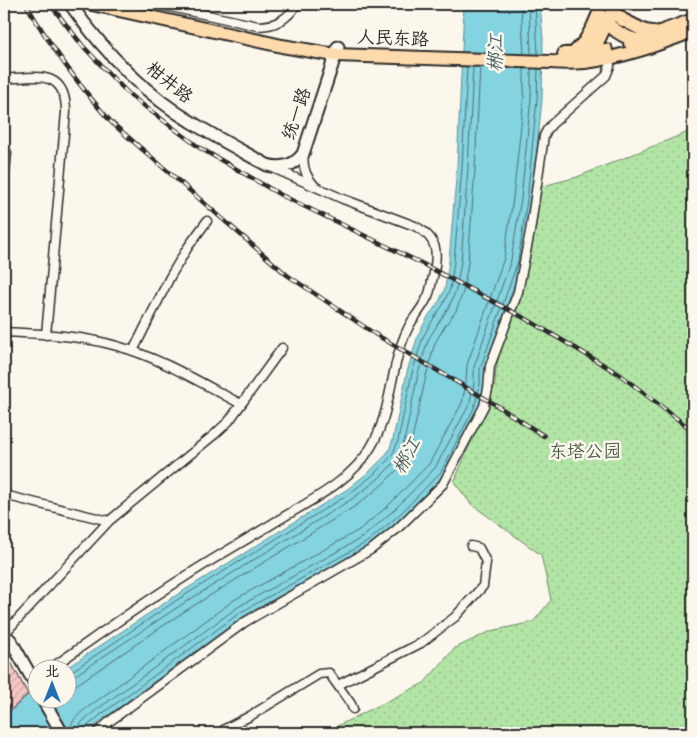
<svg xmlns="http://www.w3.org/2000/svg" width="697" height="737" font-family="Mynerve,'LXGW WenKai TC',sans-serif">
	<style>
		.park { fill: url(#park-dots); stroke: #6e8868 }
		.water { fill: #84d3e0; stroke: #609098 }
		.lines { fill: none; stroke-linecap: round; stroke-linejoin: round }
		.shore { stroke: #4f6e73; stroke-width: 1 }
		.building { fill: url(#building-hatch); stroke: #2b2b2b }
		.street-casing { stroke: #2b2b2b; stroke-width: 11 }
		.secondary-casing { stroke: #2b2b2b; stroke-width: 15 }
		.primary-casing { stroke: #2b2b2b; stroke-width: 16 }
		.street { stroke: #fbf7ec; stroke-width: 8 }
		.secondary { stroke: #fbf7ec; stroke-width: 11 }
		.primary { stroke: #fedbac; stroke-width: 12 }
		.rail-casing { stroke: #2b2b2b; stroke-width: 4.5 }
		.rail { stroke: #fbf7ec; stroke-width: 2.5; stroke-dasharray: 8; stroke-linecap: butt }
		.labels { text-anchor: middle; dominant-baseline: central; stroke-width: 5; stroke-linejoin: round; paint-order: stroke }
		.street-label { font-size: 18px; fill: #2b2b2b; stroke: #fbf7ec }
		.park-label { font-size: 18px; fill: #4c594a; stroke: #fbf7ec }
		.water-label { font-size: 19px; font-style: italic; fill: #465d61; stroke: #fbf7ec }
	</style>
	<defs>
		<pattern id="park-dots" width="8" height="8" patternUnits="userSpaceOnUse" patternTransform="scale(1.25)"><rect width="8" height="8" fill="#b1e4a5"/><path d="M2 2h.1M6 6h.1" fill="none" stroke="#98c48e" stroke-width="1.8" stroke-linecap="round"/></pattern>
		<pattern id="building-hatch" width="6" height="6" patternUnits="userSpaceOnUse" patternTransform="scale(1.25)"><rect width="6" height="6" fill="#f8c7c5"/><path d="M-1 1l2-2M0 6l6-6M5 7l2-2" fill="none" stroke="#d5aba9"/></pattern>
	</defs>
	<rect width="100%" height="100%" fill="#fbf7ec"/>
	<filter id="ink" filterUnits="userSpaceOnUse"><feTurbulence type="fractalNoise" baseFrequency=".02" numOctaves="2"/><feDisplacementMap in="SourceGraphic" scale="10" xChannelSelector="R" yChannelSelector="G"/><feConvolveMatrix kernelMatrix="1 2 1 2 8 2 1 2 1" color-interpolation-filters="sRGB"/></filter>
	<g filter="url(#ink)">
		<path class="park" d="M693 130V733H323L424 683 455 648 491 631 533 622 551 600 541 555 471 504 454 482 495 385 496 369 500 351 521 293 533 236 539 187 577 177Z"/>
		<path class="water" d="M464 4H540L543 39 542 99 532 200 522 263 484 370 485 385 479 410 444 475 401 519 370 546 244 616 106 717 86 733H4V717L21 700 37 688 38 700H68V670L65 669 175 596 346 490 369 472 384 457 389 450 393 439 407 372 418 335 429 315 439 302 445 288 449 261 457 167Z"/>
		<g class="lines">
			<path class="shore" d="M521 4 524 54
				M529 4 531 54
				M535 4 538 54
				M68 674 177 600 349 494 372 476 387 461 393 453 398 441 412 373 423 337 434 318 443 305 450 289 454 262 462 168 467 67
				M68 680 181 605 352 499 377 480 392 465 399 456 404 442 418 374 428 340 439 322 449 307 456 290 461 262 468 168 473 67
				M68 688 76 685 185 611 357 505 382 485 397 470 405 459 411 444 426 376 435 343 445 326 456 311 463 292 468 263 475 169 480 67
				M70 733C70 718 83 711 94 703L234 600 359 530 388 506 429 464 462 403 466 383 467 365 504 258 513 198 524 98V69
				M77 733C78 722 90 715 99 708L238 607 363 537 393 511 435 468 469 405 474 384V367L511 260 521 199 531 98V69
				M84 733 85 728 103 713 241 612 367 542 398 516 441 472 474 408 480 385V369L518 261 527 200 537 99 538 69"/>
		</g>
		<path class="building" d="M4 649 28 694 4 717Z"/>
		<g class="lines">
			<g class="street-casing">
				<path id="street" d="M157 4 258 26C276 26 288 19 297 4
					M4 79C35 77 66 68 66 112L46 335
					M304 153C302 166 305 176 314 185
					M4 181 7 153
					M4 332C42 334 80 335 117 346 161 358 201 383 241 404
					M133 351 170 277 188 247 207 221
					M4 495 109 521
					M4 634 109 521 215 434 229 421 282 348
					M48 670C93 639 137 607 183 578 215 557 248 539 280 519 312 500 352 480 371 447 394 409 389 359 412 321 418 313 424 305 428 296 431 290 431 283 433 277 438 253 439 239 415 226L343 199 273 168
					M338 685 421 643 455 617 483 586 486 562 479 548 471 546
					M97 733 110 721 245 622 372 549 397 529 443 484 484 406 488 389 490 366 518 292 530 232 544 136 547 130 552 124 606 76 610 66 609 58
					M220 733 225 729 250 716 319 674 329 673 351 704 353 709"/>
			</g>
			<g class="secondary-casing">
				<path id="secondary" d="M70 4C103 50 144 94 193 123 217 138 242 151 267 165 281 169 294 166 303 154L338 47
					M4 634 11 641 38 689
					M43 700 62 733"/>
			</g>
			<g class="primary-casing">
				<path id="primary" d="M92 4 282 46 335 55 550 62C561 63 573 63 585 62 622 58 659 44 693 31
					M611 4 612 11 623 20 645 31 658 33
					M599 13C610 28 622 38 641 41
					M630 43 693 20
					M564 54 606 50
					M573 54 585 41 593 27 599 13V4
					M589 55 597 43 610 16"/>
			</g>
			<use href="#street" class="street"/>
			<use href="#secondary" class="secondary"/>
			<use href="#primary" class="primary"/>
			<g class="rail-casing">
				<path id="rail" d="M26 4C51 47 79 86 112 123L287 275 375 334 496 405 544 436
					M50 4 82 45 114 79 131 96 200 148 281 195 419 262 528 320 619 374 693 431"/>
			</g>
			<use href="#rail" class="rail"/>
		</g>
	</g>
	<g class="labels">
		<g class="street-label">
			<text transform="translate(393 39) rotate(2)">人民东路</text>
			<text transform="translate(169 83) rotate(39)">柑井路</text>
			<text transform="translate(297 114) rotate(-71)">统一路</text>
		</g>
		<g class="park-label">
			<text x="585" y="452">东塔公园</text>
		</g>
		<g class="water-label">
			<text transform="translate(496 53) rotate(-88)">郴江</text>
			<text transform="translate(407 456) rotate(-61)">郴江</text>
		</g>
	</g>
	<rect width="697" height="737" fill="none" stroke="#fbf7ec" stroke-width="20"/>
	<rect x="10" y="10" width="677" height="717" fill="none" stroke="#2b2b2b" stroke-width="2" filter="url(#ink)"/>
	<g transform="translate(52 684)"><circle r="24" fill="#fbf7ec" stroke="#a8a59f"/>
	<path d="M0-4L9 19L0 12L-9 19Z" fill="#1f6fb2"/>
	<text y="-8" font-size="14" font-weight="bold" text-anchor="middle" fill="#2b2b2b">北</text>
	</g>
</svg>
